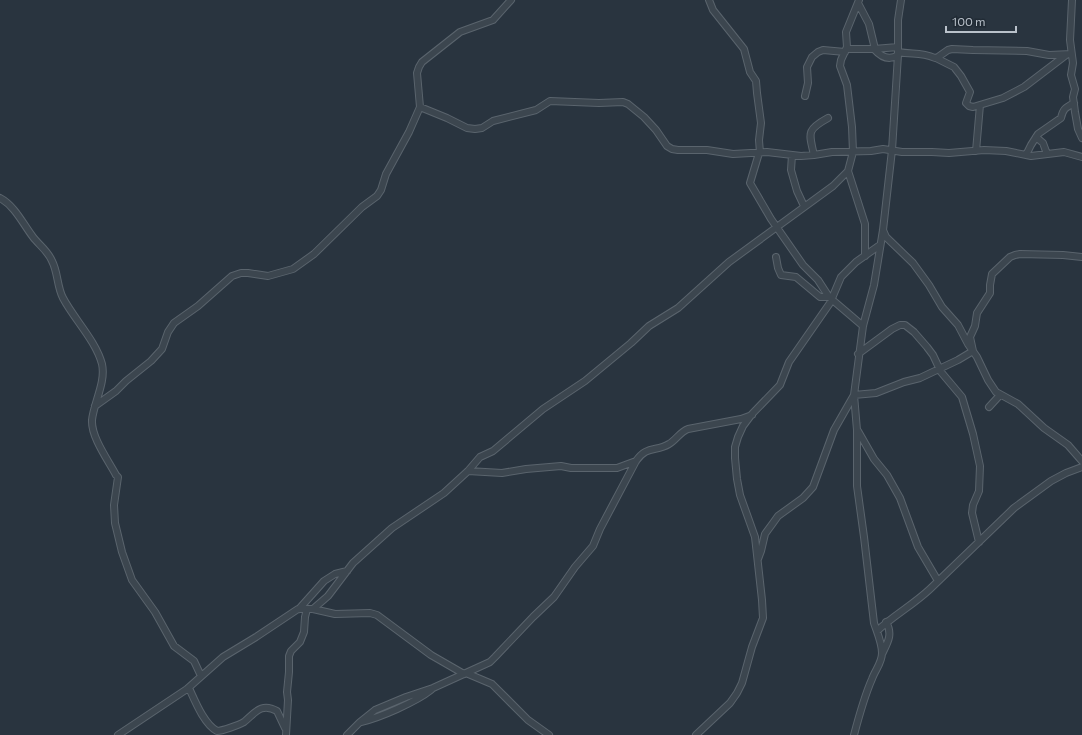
<svg xmlns="http://www.w3.org/2000/svg" width="1082" height="735" font-family="Commissioner,sans-serif">
	<style>
		.lines { fill: none; stroke-linecap: round; stroke-linejoin: round }
		.minor-casing { stroke: #5a646d; stroke-width: 8 }
		.minor { stroke: #3c464f; stroke-width: 6 }
	</style>
	<rect width="100%" height="100%" fill="#29343f"/>
	<g class="lines">
		<g class="minor-casing">
			<path id="minor" d="M709 0 713 10 744 49 750 72 756 81 757 93 761 123 759 140 760 153
				M859 0 846 32 847 47 841 60 840 66 847 85 852 127 853 152 848 171 865 224V256
				M1072 0 1070 40 1073 63 1071 75 1075 89 1073 97 1075 112 1078 129 1082 138
				M858 3 869 24 875 49
				M847 49H874L898 47
				M874 49C881 57 889 61 898 55
				M898 52C913 55 920 51 935 58L938 57 948 50 952 49 973 50 1027 51 1049 55 1071 54
				M936 58 954 67 961 76 970 92 966 103 969 106 973 107 1003 98 1024 87 1066 55
				M805 96 808 83 807 67 812 57 818 52 823 50 845 52
				M420 107 447 118 467 128 475 129 482 128 493 121 536 110 550 101 599 103 623 102 628 104 644 117 656 130 667 146 672 149 678 150H707L733 154 767 152 801 156 814 155 832 152 871 151 883 149 902 152H932L949 153 984 150 1006 151 1031 156 1064 152 1082 157
				M1036 137 1043 143 1047 154
				M976 151 980 105
				M759 153 750 183 771 219 803 265 818 280 829 297 863 326
				M792 155 791 170 797 191 804 206
				M814 155C809 133 806 130 828 118
				M1026 155 1031 145 1038 134 1061 118C1063 109 1065 108 1074 103
				M0 198C15 206 23 224 33 237 39 245 48 251 52 261 58 272 57 287 63 298 74 319 96 341 102 364 106 382 94 402 92 420 91 437 108 460 116 475L118 477 114 505 115 523 122 552 132 580 155 612 174 646 194 661 201 676
				M883 230 886 237 913 263 929 285 942 307 958 325 968 344 977 357 988 380 996 392 1018 404 1044 428 1068 445 1082 461
				M776 257 778 268 781 275 796 277 820 297H829
				M858 354 892 329 900 325H905L914 332 927 347 933 355 941 372 962 397 973 434 980 466 979 491 973 505 972 513 979 542
				M95 406 116 391 126 381 151 361 162 349 168 332 174 323 198 306 232 276 241 273H248L268 276 293 269 314 254 362 207 377 196 381 190 386 174 409 132 420 107 417 73 419 67 422 62 460 32 493 20 511 0
				M989 407 1000 395
				M858 431 874 459 887 475 900 498 918 547 938 581
				M468 471 502 473 526 469 561 466 571 468H617L636 461
				M758 559 761 551 765 534 773 523 778 516 803 498 813 487 834 430 854 395 876 393 904 382 920 378 958 360 973 351 970 337 975 326 977 313 990 293V285L992 274 1010 257 1015 255 1020 254 1063 255 1082 257
				M299 609 324 581 335 574 347 571
				M313 609 328 596 353 563 392 528 444 493 468 471 480 457 493 451 543 409 585 381 631 343 649 326 678 308 729 262 833 186 848 171
				M877 631C894 615 913 605 930 589L1014 508 1051 481 1066 473 1082 467
				M882 654C888 642 893 634 886 622
				M466 673 492 684 528 720 549 735
				M189 688C195 701 204 724 217 731 222 731 239 725 244 722 255 713 261 702 277 711L285 728
				M361 722C379 718 416 702 431 690
				M118 735 187 689 223 657 256 637 298 609H313L335 614 370 613 377 615 431 655 464 674
				M286 735 288 700 287 692 289 672V656L291 651 300 642 304 632 305 617 307 609
				M347 735 360 722 375 710 406 697 433 688 490 662 495 657 533 617 554 597 575 567 593 546 600 529 636 461C647 445 656 452 669 444 676 440 680 432 688 429L741 419 752 415
				M696 735 730 703 737 693 742 683 752 647 763 618 762 600 755 537 740 495 737 479 735 458V447L738 437 743 426 752 414 780 385 789 362 830 303 841 277 856 262 880 245
				M854 735C859 716 864 697 872 679 875 670 882 663 882 653 882 643 877 632 874 623L864 537 857 486V430L854 395 863 326 874 285 883 230 892 150 898 55V20L901 0"/>
		</g>
		<use href="#minor" class="minor"/>
	</g>
	<path d="M946 26v6h70v-6" fill="none" stroke="#b9c1ca" stroke-width="2"/>
	<text x="952" y="26" font-size="12" fill="#b9c1ca" stroke="#212b35" stroke-width="3" paint-order="stroke">100 m</text>
</svg>
